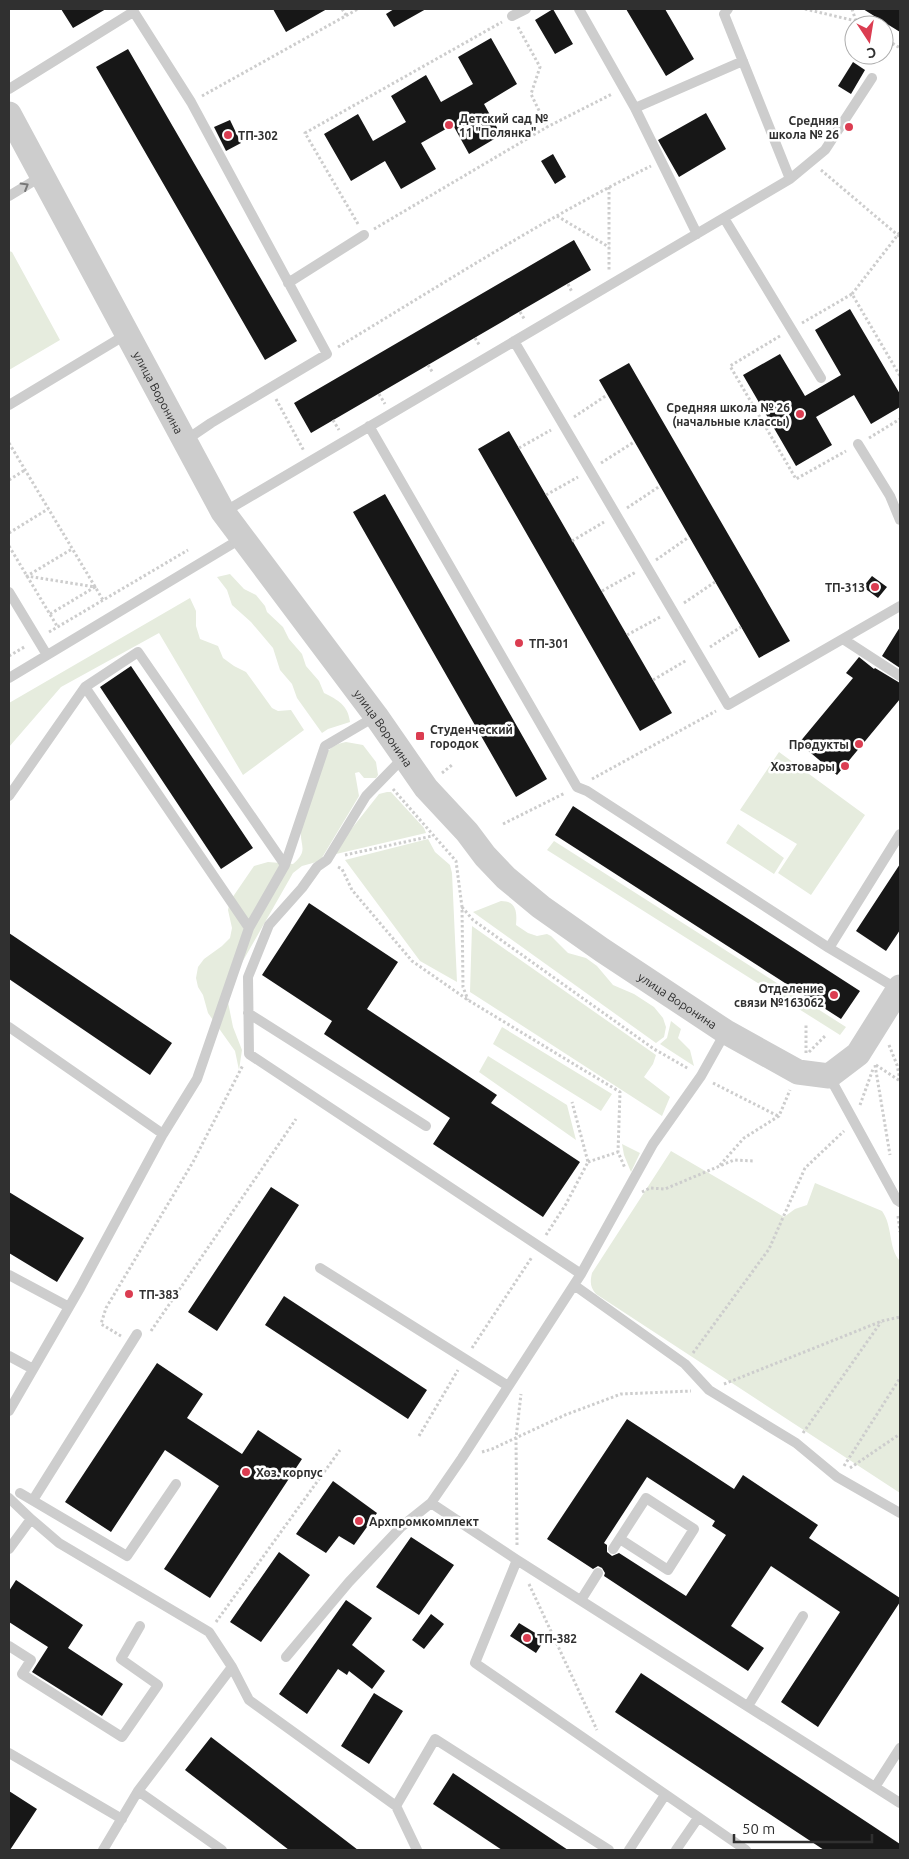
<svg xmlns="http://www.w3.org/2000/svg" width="909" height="1859" font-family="Ubuntu,sans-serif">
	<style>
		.green { fill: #e6ecde }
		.building { fill: #171717; fill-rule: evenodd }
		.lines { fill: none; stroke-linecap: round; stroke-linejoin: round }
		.path { stroke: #cdcdcd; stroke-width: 3; stroke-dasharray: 2.5 2.5; stroke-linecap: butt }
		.service { stroke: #cdcdcd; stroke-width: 10 }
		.tertiary { stroke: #cdcdcd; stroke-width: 25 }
		.oneway { stroke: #777 }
		.poi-dot { fill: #db3d51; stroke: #fff; stroke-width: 2 }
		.labels { text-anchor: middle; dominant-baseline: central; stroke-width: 5; stroke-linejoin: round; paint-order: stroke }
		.poi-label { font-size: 12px; font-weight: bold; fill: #303030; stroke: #fff; text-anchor: start }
		.street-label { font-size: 12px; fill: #303030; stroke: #fff }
	</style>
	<rect width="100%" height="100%" fill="#fff"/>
	<path class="green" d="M9 251 12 252 60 340 9 370Z
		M230 574 244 589 256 595 265 606 267 612 283 627 289 639 302 654 306 666 319 681 324 693C338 700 348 705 350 722L328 729 322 733 297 698 292 684 280 670 273 648 251 622 232 605 227 590 217 577Z
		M190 598 196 611V626L200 639 218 646 223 658 234 666 246 672 272 708 278 711 291 710 304 730 243 775 159 633 61 687 9 747V703Z
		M346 742 363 745 376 762 378 775 376 778H364L359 772 355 773 359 796 320 861 302 866 293 873 232 980 227 997 233 1027 242 1050 239 1070 235 1051 208 1013 203 995 198 987 196 978 198 967 204 959 222 946 230 938 232 928 228 910 230 901 254 866 268 862 293 864C311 849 297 844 302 826 305 816 325 754 329 750 334 745 340 743 346 742Z
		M779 752 865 815 811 895 778 873 797 844 740 810Z
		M387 792H391L424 828 426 833 336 854 338 846 379 794Z
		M738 824 784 858 774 874 726 843Z
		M428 839 435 852 450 865 452 873 457 982 420 961 345 860Z
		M554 841 846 1027 840 1035 547 850Z
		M501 901C517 901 517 913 516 925L528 933 537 936 547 934 551 936 568 953 586 958 597 966 613 985 634 994 654 1007 663 1018 666 1027 664 1037 656 1043 473 912Z
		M472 926 656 1055 653 1064 644 1077 670 1097 662 1116 470 992Z
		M671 1021 681 1029 678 1038 690 1050 694 1066 660 1044 667 1038Z
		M502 1027 612 1094 601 1111 493 1044Z
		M488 1056 567 1105 576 1140 479 1072Z
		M622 1144 640 1153 631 1172 624 1155Z
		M671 1151 784 1217 795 1209 807 1205 815 1183 882 1211C893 1226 888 1248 900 1261V1493L596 1294C590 1287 590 1282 592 1273Z"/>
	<path class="building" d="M61 9H106L73 28Z
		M273 9H327L286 32Z
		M394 9H426L394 27 386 14Z
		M553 9 573 44 555 54 535 20Z
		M626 9H665L694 59 666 76Z
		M863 9H900V32Z
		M491 38 517 84 484 104 501 135 469 154 453 125 421 143 436 169 401 189 385 161 351 181 324 134 358 114 373 141 406 122 391 96 426 75 441 102 473 84 458 57Z
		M128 49 297 341 265 360 96 67Z
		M853 62 865 70 851 94 838 86Z
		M706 113 726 149 679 177 658 140Z
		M230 120 241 143 226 151 214 127Z
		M553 154 566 177 555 184 541 161Z
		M574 240 591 270 311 433 294 403Z
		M850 309 900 394V407L871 424 854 395 816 417 832 445 796 466 743 375 780 354 805 396 841 375 815 330Z
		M629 363 790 641 759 658 599 380Z
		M509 431 672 713 640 731 478 449Z
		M385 494 547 779 516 797 353 512Z
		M872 576 887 587 878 598 863 587Z
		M900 627V668L882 656Z
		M859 657 874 669 875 668 900 683V699L837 775 799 743 853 678 846 673Z
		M131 666 253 848 221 869 100 687Z
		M573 806 860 991 841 1019 555 835Z
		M900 864V930L886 951 856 931Z
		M309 903 398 962 367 1009 497 1095 491 1103 580 1162 543 1217 433 1144 450 1118 324 1034 332 1021 262 975Z
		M9 933 172 1043 150 1075 9 979Z
		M271 1187 299 1205 217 1331 188 1312Z
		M9 1192 84 1238 57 1282 9 1253Z
		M284 1296 427 1390 408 1419 265 1325Z
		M157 1363 203 1394 187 1418 242 1454 258 1430 302 1459 210 1598 164 1569 219 1486 165 1450 111 1532 65 1502Z
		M627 1419 734 1489 743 1475 818 1525 809 1538 900 1598V1602L818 1727 781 1702 840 1612 771 1566 731 1626 764 1648 748 1671 604 1576 605 1573 602 1568 598 1566 593 1569 547 1539ZM647 1477 715 1521 712 1526 726 1535 686 1596 619 1553 612 1556 607 1552V1545L604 1543Z
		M333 1481 377 1513 354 1545 339 1536 326 1553 296 1534Z
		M411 1537 454 1565 419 1615 376 1587Z
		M279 1552 310 1575 261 1642 230 1622Z
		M16 1580 83 1625 68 1648 123 1684 102 1716 32 1672 48 1647 9 1622V1591Z
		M346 1600 372 1618 352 1645 385 1671 372 1689 349 1671 347 1675 338 1669 307 1714 279 1694Z
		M431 1614 444 1624 424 1649 412 1640Z
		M519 1623 545 1639 536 1653 510 1636Z
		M641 1673 900 1844V1850H824L615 1712Z
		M374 1693 403 1711 369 1764 341 1746Z
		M211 1737 358 1850H289L185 1770Z
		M453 1773 568 1850H502L433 1804Z
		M9 1791 37 1809 10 1850H9Z"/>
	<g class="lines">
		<path class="path" d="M342 9 346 15
			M805 9 856 21 862 25
			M852 9 856 21
			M518 27 540 67 531 94 547 127
			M884 38 900 48
			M202 96 358 9
			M821 170 900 237
			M609 187V271
			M557 216 609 247
			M358 224 305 133 502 22
			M374 229 547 127 612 94
			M568 284 572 292
			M852 294 900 232
			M520 312 525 320
			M802 323 852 294 900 376
			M780 336 730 366 796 479 846 451
			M475 338 480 346
			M338 347C441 285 543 219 651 166
			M428 365 433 373
			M379 394 385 404
			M276 399 304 451
			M574 417 607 395
			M333 420 339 430
			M869 438 900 419
			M9 443 103 600
			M519 448 551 430
			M601 463 634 442
			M9 480 25 470
			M546 495 578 477
			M627 508 660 486
			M9 533 48 509
			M572 541 604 522
			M9 546 57 626
			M656 560 689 537
			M602 591 636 572
			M684 603 715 582
			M50 614 95 587 27 576 72 549
			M49 632 188 550
			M627 635 662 616
			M710 647 741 627
			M9 656 26 646
			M653 680 687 660
			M442 773 452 765
			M592 779 716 711
			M393 789 456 861 462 907 463 987 468 1000
			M503 824 565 793
			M345 855 432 836
			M338 867 342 869 352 890 412 961 468 1000 620 1092 618 1152 625 1168
			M462 907 473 920 654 1049 689 1069
			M889 1045 897 1065 900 1080
			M809 1052 826 1035
			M806 1053V1023
			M875 1065 890 1155
			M876 1065 900 1081
			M713 1083 778 1116
			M860 1105 873 1069
			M588 1162 618 1152
			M720 1165 744 1138 779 1116 790 1090
			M642 1192 650 1188 665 1189 734 1160 755 1161
			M898 1216 900 1232
			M546 1235 566 1204 588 1162 572 1102
			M151 1331 296 1119
			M121 1336 101 1324 106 1308 193 1162 243 1065
			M472 1348 532 1257
			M693 1353 769 1249 805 1168 844 1131
			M724 1384 882 1321 900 1317
			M803 1433 881 1322
			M419 1436 458 1370
			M482 1452 492 1449 565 1415 621 1394 691 1391
			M844 1466 900 1378
			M850 1468 900 1434
			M517 1545 516 1438 521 1394
			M529 1584 597 1730
			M216 1622 340 1450"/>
		<path class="service" d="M132 9 191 102 327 354 211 423 186 440
			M579 9 635 108 743 61
			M728 9 724 14 790 179
			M512 16 526 9
			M9 89 133 12
			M635 108 697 234
			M9 196 42 176
			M724 218 821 378
			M288 283 364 235
			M514 341 728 705 900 606
			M9 405 127 334
			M369 426 577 787 587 791 829 948 899 990
			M858 444 890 496 900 520
			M224 512 790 179 825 150 872 78
			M9 592 47 655
			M843 639 900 676
			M9 678 242 538
			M404 757 366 796 327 860 317 867 302 888 269 925 248 977 249 1054 581 1274
			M9 796 85 687
			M249 928 85 687 138 652 285 865
			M829 948 900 834
			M248 1013 426 1126
			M9 1027 163 1134
			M829 1076 897 1200 900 1202
			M320 1268 508 1386
			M9 1275 69 1307
			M574 1285 685 1364 709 1390 796 1443 837 1477 900 1513
			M9 1356 33 1369
			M9 1411 80 1288 163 1134 197 1079 249 928 285 865 325 746 376 716
			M20 1493 127 1556 176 1484
			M9 1498 31 1519 9 1549
			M33 1500 137 1334
			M431 1503 517 1560 900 1803
			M31 1519 59 1543 209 1632 232 1667 249 1700 396 1806 417 1850
			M613 1549 646 1498 694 1529 668 1570 620 1539
			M517 1560 475 1663 746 1850
			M581 1600 598 1573
			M9 1646 31 1660 22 1674 122 1737 158 1685 121 1659 140 1626
			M286 1657 349 1582 401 1527 431 1503 462 1458 581 1274 653 1144 701 1076 725 1033
			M748 1706 803 1616
			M9 1753 122 1819
			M875 1787 900 1748
			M138 1791 222 1850
			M396 1806 435 1739 609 1850
			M103 1850 138 1791 232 1667
			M629 1850 665 1795
			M676 1850 698 1818"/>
		<path class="tertiary" id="s1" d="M9 114 223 512 376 716 426 788 467 832 485 856 506 878 541 907 602 950 726 1032 798 1072 829 1076 858 1054 900 987"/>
	</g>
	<defs><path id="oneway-chevron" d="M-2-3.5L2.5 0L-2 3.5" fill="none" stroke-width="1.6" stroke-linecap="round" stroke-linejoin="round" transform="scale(1.25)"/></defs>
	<use class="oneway" href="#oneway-chevron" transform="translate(25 186) rotate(-31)"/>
	<g class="poi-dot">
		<circle cx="449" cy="125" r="5"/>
		<circle cx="849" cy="127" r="5"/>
		<circle cx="228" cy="135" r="5"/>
		<circle cx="800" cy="414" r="5"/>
		<circle cx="875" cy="587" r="5"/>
		<circle cx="519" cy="643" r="5"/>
		<rect x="415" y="731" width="10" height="10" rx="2.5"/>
		<circle cx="859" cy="744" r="5"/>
		<circle cx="845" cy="766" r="5"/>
		<circle cx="834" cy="995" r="5"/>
		<circle cx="129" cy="1294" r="5"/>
		<circle cx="246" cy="1472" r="5"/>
		<circle cx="359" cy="1521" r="5"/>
		<circle cx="527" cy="1638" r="5"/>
	</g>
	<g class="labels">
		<g class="poi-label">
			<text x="459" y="118">Детский сад №<tspan x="459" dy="14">11 "Полянка"</tspan></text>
			<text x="839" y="120" text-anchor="end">Средняя<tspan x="839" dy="14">школа № 26</tspan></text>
			<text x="238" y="135">ТП-302</text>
			<text x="790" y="407" text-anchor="end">Средняя школа № 26<tspan x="790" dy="14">(начальные классы)</tspan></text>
			<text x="865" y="587" text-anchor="end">ТП-313</text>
			<text x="529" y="643">ТП-301</text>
			<text x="430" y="729">Студенческий<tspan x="430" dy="14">городок</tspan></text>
			<text x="849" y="744" text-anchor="end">Продукты</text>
			<text x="835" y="766" text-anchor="end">Хозтовары</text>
			<text x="824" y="988" text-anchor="end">Отделение<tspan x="824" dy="14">связи №163062</tspan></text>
			<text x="139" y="1294">ТП-383</text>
			<text x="256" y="1472">Хоз. корпус</text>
			<text x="369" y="1521">Архпромкомплект</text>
			<text x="537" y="1638">ТП-382</text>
		</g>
		<g class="street-label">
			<text stroke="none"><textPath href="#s1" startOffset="316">улица Воронина</textPath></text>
			<text stroke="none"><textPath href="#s1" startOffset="721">улица Воронина</textPath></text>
			<text stroke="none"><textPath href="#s1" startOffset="1126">улица Воронина</textPath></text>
		</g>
	</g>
	<rect width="909" height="1859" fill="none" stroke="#303030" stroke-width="20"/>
	<g transform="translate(869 40) rotate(168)"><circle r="24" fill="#ffffff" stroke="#acacac"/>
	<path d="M0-4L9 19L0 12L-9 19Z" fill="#db3d51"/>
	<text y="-8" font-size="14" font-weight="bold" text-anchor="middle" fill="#303030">С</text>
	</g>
	<path d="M734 1834v8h138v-8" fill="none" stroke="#303030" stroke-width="2.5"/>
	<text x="742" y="1834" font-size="15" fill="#303030" stroke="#ffffff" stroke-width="4" paint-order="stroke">50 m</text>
</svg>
